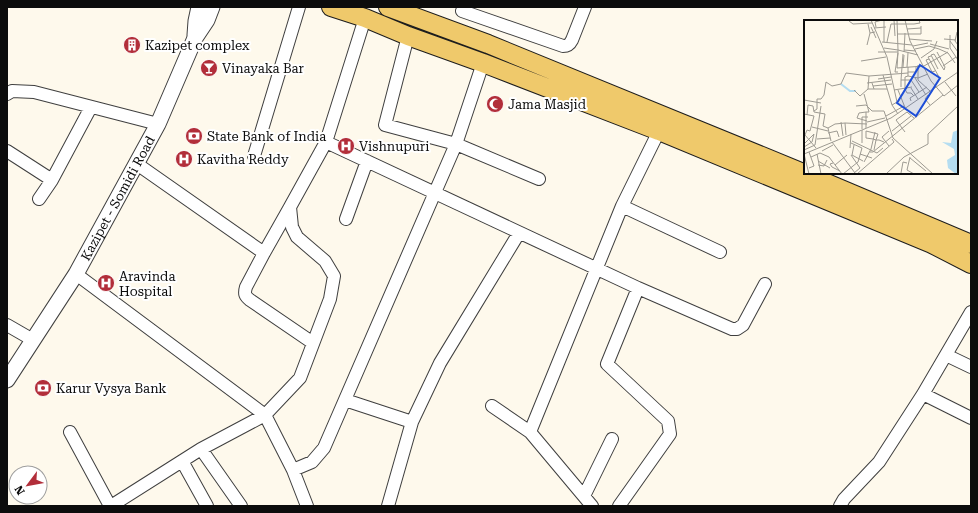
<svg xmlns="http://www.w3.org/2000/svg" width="978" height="513" font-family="'Roboto Serif',serif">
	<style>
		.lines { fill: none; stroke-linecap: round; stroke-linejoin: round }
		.minor-casing { stroke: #3f3f3f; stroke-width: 14 }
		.tertiary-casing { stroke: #3f3f3f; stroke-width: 17 }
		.primary-casing { stroke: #1d1d1d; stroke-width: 20 }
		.minor { stroke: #fff; stroke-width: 12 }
		.tertiary { stroke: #fff; stroke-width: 15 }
		.primary { stroke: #efc96b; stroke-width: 18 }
		.labels { text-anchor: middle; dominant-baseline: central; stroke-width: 4; stroke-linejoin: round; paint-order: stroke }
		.poi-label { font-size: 13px; fill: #0c0c0c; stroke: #fff; text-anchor: start }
		.street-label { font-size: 13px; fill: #0c0c0c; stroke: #fff }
		.inset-river { fill: none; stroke: #b4ddf1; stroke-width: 2 }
		.inset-road { fill: none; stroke: #9d9a92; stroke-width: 1 }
		.view { fill: #1d4ed8; fill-opacity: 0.15; stroke: #1d4ed8; stroke-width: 2 }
		.inset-edge { fill: none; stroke: #0c0c0c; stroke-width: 2 }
	</style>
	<rect width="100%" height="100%" fill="#fef9ec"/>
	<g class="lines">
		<g class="minor-casing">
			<path id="minor" d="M462 11 563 46C568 46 570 44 572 40L585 7
				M408 36 385 125 456 144 539 179
				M7 94 12 91 34 92 158 124
				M326 142 638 288 732 329H737L743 325 765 284
				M7 151 52 180
				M254 156 299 7
				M137 164 264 253
				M39 199 52 180 91 107
				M622 206 720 252
				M290 207 264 253 246 287C244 294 245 296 250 300L313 343
				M346 219 367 161
				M76 274 265 415 293 470 307 506
				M7 325 33 340
				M946 355 971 367
				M923 394 971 418
				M345 400 412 422
				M492 406 530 432 592 506
				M70 432 110 506
				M530 432 622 206 659 131
				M201 449 241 506
				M182 461 207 506
				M293 470 312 462 324 448 456 144 483 63
				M584 496 612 439
				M111 506 201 449 265 415 300 378 330 299 334 276 325 261 297 237 292 227 290 207 326 142 365 18
				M388 506 412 422 440 363 519 233
				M619 506 670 434 668 421 607 364 638 288
				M840 506 844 499 879 462 923 394 971 312"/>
		</g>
		<g class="tertiary-casing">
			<g id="tertiary">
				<path d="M195 35 196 21 199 7"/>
				<path id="s1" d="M7 380 76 274 158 124 195 38 207 20 212 7"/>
			</g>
		</g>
		<g class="primary-casing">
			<path id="primary" d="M331 7 365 18 408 36 483 63 659 131 932 244 971 264
				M388 7 488 44 796 170 971 244"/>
		</g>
		<use href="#minor" class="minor"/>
		<use href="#tertiary" class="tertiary"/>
		<use href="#primary" class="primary"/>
	</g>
	<defs>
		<g id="building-disc" transform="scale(0.9)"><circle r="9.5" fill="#b22e3a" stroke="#fff"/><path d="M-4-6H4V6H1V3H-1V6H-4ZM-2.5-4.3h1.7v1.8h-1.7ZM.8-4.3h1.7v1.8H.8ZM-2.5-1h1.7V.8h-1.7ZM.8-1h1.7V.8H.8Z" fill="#fff"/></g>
		<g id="bar-disc" transform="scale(0.9)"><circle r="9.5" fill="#b22e3a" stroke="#fff"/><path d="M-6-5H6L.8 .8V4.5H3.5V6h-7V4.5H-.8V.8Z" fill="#fff"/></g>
		<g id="mosque-disc" transform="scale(0.9)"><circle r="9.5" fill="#b22e3a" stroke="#fff"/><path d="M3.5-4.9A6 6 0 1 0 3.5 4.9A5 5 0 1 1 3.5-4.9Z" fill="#fff"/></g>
		<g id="bank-disc" transform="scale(0.9)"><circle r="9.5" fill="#b22e3a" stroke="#fff"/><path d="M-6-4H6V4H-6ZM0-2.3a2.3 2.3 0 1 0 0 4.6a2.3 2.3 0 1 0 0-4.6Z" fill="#fff"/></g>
		<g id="hospital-disc" transform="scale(0.9)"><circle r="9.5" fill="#b22e3a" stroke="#fff"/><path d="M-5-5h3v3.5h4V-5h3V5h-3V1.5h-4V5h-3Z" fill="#fff"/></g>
	</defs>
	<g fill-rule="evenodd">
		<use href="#building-disc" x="132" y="45"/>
		<use href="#bar-disc" x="209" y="68"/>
		<use href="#mosque-disc" x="495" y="104"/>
		<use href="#bank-disc" x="194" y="136"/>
		<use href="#hospital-disc" x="346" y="146"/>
		<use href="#hospital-disc" x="184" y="159"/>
		<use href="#hospital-disc" x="106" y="283"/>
		<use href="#bank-disc" x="43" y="388"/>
	</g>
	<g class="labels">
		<g class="poi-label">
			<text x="145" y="45">Kazipet complex</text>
			<text x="222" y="68">Vinayaka Bar</text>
			<text x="508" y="104">Jama Masjid</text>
			<text x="207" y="136">State Bank of India</text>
			<text x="359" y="146">Vishnupuri</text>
			<text x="197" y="159">Kavitha Reddy</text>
			<text x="119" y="276">Aravinda<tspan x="119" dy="15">Hospital</tspan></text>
			<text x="56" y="388">Karur Vysya Bank</text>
		</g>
		<g class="street-label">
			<text stroke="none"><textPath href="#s1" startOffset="213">Kazipet - Somidi Road</textPath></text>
		</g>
	</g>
	<g transform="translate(804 20)">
		<rect width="154" height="154" fill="#fef9ec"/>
		<path d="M154 110V154H152L144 148 143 140 151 135 150 129 138 122 147 123 149 112Z" fill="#b4ddf1"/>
		<path class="inset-river" d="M37 64 46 71H52"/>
		<path class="inset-road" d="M67 0 83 37 93 82 88 85 94 94M80 0V22M90 0 91 16M93 0 94 30M101 0 106 21 127 61 140 76M45 1 49 4 68 3M64 4 66 13 71 12M67 7 72 18M72 7 71 2 78 0M70 8 82 7M103 9 117 8M153 12 151 21 154 25M93 14H117V6M146 15V28L154 40M105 19 128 21M140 19 152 20M146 21 154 32M78 22 108 25M83 22 87 4H110L116 3 115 0M126 24 145 29M63 25 66 13M109 26 124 23M111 29 125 26 135 29 144 33 151 43M94 30 114 35M100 30 112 31M74 32H94V30L80 28M94 32 93 48 120 46 144 32M100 32 101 13M133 32 141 47 140 50 130 34 127 35 134 49M127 36 124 37 135 57M117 38 130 29 133 21M125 39 122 40 128 52 131 51M57 41 82 37M114 45V60L126 71M139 46 152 37M99 47 100 35M103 47 104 33M104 47V56L114 58 124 54M94 52H91L94 33M104 52H112V47M79 55 88 85M104 56 101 57V69L103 73H107L110 76M111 58 122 75M74 59 87 57M97 60 99 34M107 60 115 72M141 62 152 76M63 63 87 60M68 63 70 69H83M69 66 88 64M97 67V60H107M107 68 114 79M70 69H64L65 56 104 53M50 70 56 76 64 69M90 70 108 67M94 70 102 90M60 74 65 92H62V108M124 75 121 79 126 85M140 76 154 65M0 80 17 83M107 81 106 78 123 67M52 86 62 85 68 91H80L89 118 129 154M10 91 13 89V79H17L20 75 22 62 28 66 37 64 42 53 65 56M62 92 55 93 53 98 63 101M0 94 10 96 6 111 3 110 1 115 12 128M3 95 4 85 9 86 10 92 21 94 19 106 24 108M82 96 100 86M37 102 39 116M63 102 81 98M41 103 63 104M8 107 24 111M58 109V97H64M85 111 78 117 85 126M88 111 107 96M101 112 92 100 103 92 110 98M24 113 33 111 35 117M13 119 26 118M27 121 24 108 31 104 41 103 42 115M48 121 73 133 79 128M28 122 51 153M58 123V110M0 124 10 114 8 122 0 127M50 125 48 135 59 141M46 128 47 114M0 130 11 125 17 86M70 130 72 120 74 114 62 111V118L69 119 72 120H75L80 122M18 131 29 125M66 132H69L139 75M0 134 5 154M0 134 87 98 154 52M13 134 17 154M56 134 68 138M47 135 56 148 50 153M7 137 16 133 25 137 38 154M106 137 103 150 110 154M106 138 122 151M14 141 26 148M60 142 67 129 71 112M29 143 26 144 28 147 36 151M14 145 20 146 23 140M31 145 43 135M5 148 10 146 5 132M97 153 99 142 103 143M39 154 54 142 58 128 47 123M53 154 90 122 88 119M82 154 100 137 124 124V114L154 86"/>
		<path class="view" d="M116 45 136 58 112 96 93 83Z"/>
		<rect width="154" height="154" class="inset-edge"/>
	</g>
	<rect width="978" height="513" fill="none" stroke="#0c0c0c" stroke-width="16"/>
	<g transform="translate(28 485) rotate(238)"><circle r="19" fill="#ffffff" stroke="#9e9e9e"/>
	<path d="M0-3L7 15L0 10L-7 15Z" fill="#b22e3a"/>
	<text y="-6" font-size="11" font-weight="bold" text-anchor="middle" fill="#0c0c0c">N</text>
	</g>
</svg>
